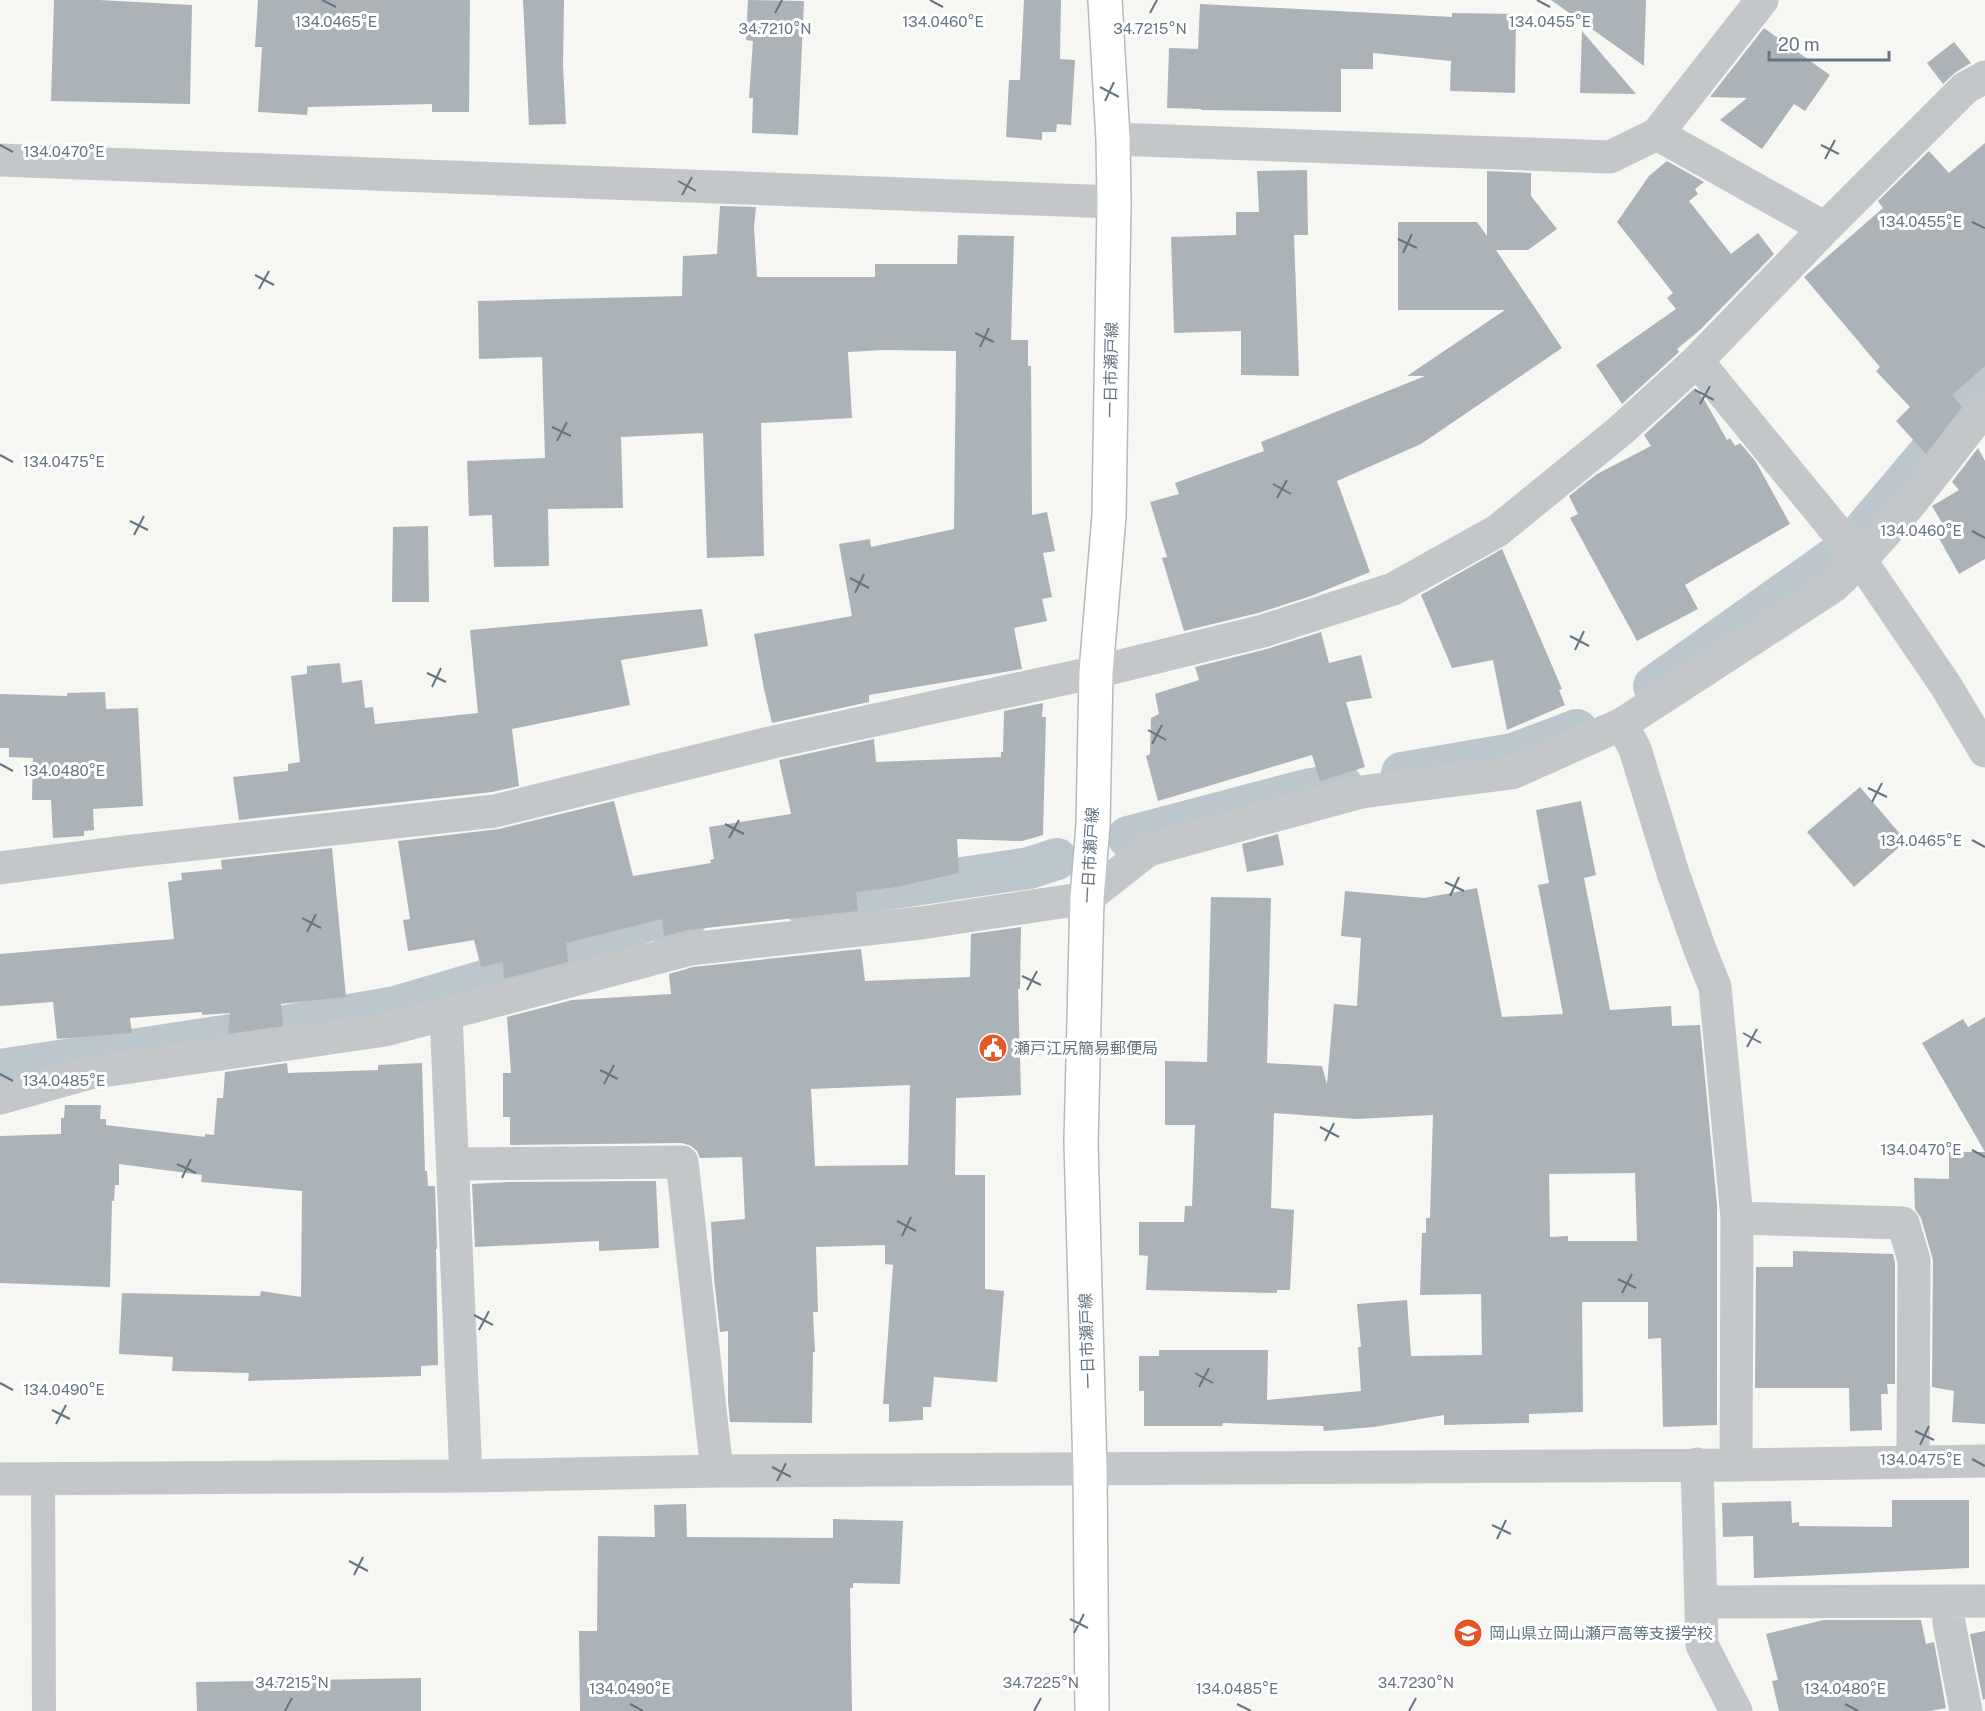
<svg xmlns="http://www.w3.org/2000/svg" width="1985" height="1711" font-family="'Public Sans','Noto Sans JP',sans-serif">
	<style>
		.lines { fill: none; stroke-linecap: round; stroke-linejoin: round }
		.canal { stroke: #bcc7cd; stroke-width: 42 }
		.building { fill: #acb3b8; fill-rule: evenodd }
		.secondary-casing { stroke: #b6babe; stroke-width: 36 }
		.service { stroke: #c3c7ca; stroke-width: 24 }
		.minor { stroke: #c3c7ca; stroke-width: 33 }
		.secondary { stroke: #fff; stroke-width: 33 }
		.ticks { fill: none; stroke: #657583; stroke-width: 2 }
		.labels { text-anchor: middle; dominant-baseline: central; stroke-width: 6; stroke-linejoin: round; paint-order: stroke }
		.street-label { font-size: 16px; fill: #657583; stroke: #fff }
		.poi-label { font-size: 16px; fill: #657583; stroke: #fff; text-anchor: start }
		.ticks-label { font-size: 15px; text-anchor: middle; fill: #657583; stroke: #fff; stroke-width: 6; stroke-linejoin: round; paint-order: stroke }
	</style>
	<rect width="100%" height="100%" fill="#f6f6f2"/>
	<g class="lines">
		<path class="canal" d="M1860 535 1985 387
			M1654 686 1837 556
			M1402 773 1513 754 1577 730
			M1128 837 1306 790 1341 784
			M801 902 1029 868 1057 859
			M0 1070 244 1033 396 1007 524 969 646 921 688 916"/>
	</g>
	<path class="building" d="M54 0H99L192 5 190 104 51 101Z
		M258 0H470L469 112H432V104L308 107 307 115 258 112 262 47H255Z
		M523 0H564L563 66 566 124 529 125Z
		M748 0 804 1 798 135 752 133 753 98H749L753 41 746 40Z
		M1024 0H1061L1060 59 1075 60 1071 125 1057 124 1056 132H1042V140L1006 137 1009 80H1020Z
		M1551 0H1646L1644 66Z
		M1200 4 1452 17V13L1516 14 1515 93 1450 91 1451 61 1373 53V69H1341V112L1201 110V109L1167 108 1169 48 1198 49Z
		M1764 28 1830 75 1805 111 1794 104 1762 149 1720 120 1747 98 1710 97Z
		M1582 31 1636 94 1580 93Z
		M1954 42 1971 63 1956 72 1943 84 1927 63Z
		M1985 143V366L1952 395 1962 407 1926 454 1896 421 1910 407 1876 371 1880 367 1804 277 1883 208 1878 201 1929 151 1949 173Z
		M1667 161 1704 182 1695 189 1698 194 1689 201 1731 254 1758 233 1774 254 1700 330 1677 349 1679 352 1622 404 1596 365 1676 309 1667 298 1673 293 1617 222 1649 176Z
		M1307 170 1308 235H1294L1299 376 1241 375V331L1174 333 1171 237 1236 235V212H1259L1257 171Z
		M1487 171 1531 173V196L1557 229 1528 250H1496L1562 348 1421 444 1337 481 1370 572 1311 596 1258 613 1184 631 1162 558 1167 557 1150 502 1179 494 1175 483 1264 451 1261 442 1425 376H1407L1505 310H1398V222H1477L1487 236Z
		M720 206 756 207 754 226 757 277H875V264H957L958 235 1014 236 1011 340H1028V366H1031L1032 515 1047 512 1055 551 1043 553 1052 597 1042 599 1047 621 1014 628 1022 669 869 695V702L772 723 764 689 754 634 852 616 839 544 870 539 871 547 954 529 956 351 883 350 848 352 852 418 761 423 764 556 707 558 703 433 621 437 623 508 548 509 549 566 494 567 492 515 469 516 467 461 545 458 542 357 479 359 478 301 682 296 683 256 717 254Z
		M1695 388 1705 401 1727 440 1730 438 1735 446 1740 443 1756 462 1790 524 1685 585 1698 609 1637 641 1570 518 1578 514 1569 496 1597 474 1651 446 1644 435Z
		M1978 448 1985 461V559L1959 574 1936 533 1945 528 1932 506 1959 490 1952 482Z
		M428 526 429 602H392L393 527Z
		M1502 549 1562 689 1559 690 1565 705 1507 730 1493 660 1452 668 1421 595Z
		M702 609 708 646 621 660 630 705 512 729 519 786 492 792 239 820 233 777 288 771V764L300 762 291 676 307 674V666L340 663 342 683 362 680 365 708 373 707 375 724 478 713 470 630Z
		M1321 632 1329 663 1361 655 1372 698 1346 702 1365 767 1320 781 1312 755 1158 801 1146 756 1150 754 1151 718 1159 714 1155 694 1199 680 1195 667 1267 649Z
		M105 692 106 709 138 708 143 806 93 809 94 830 84 831V836L53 838 51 800H32L33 758 9 757V748H0V694L67 696V693Z
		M1043 703 1042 717H1046L1043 835 1022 841 957 839 959 873 896 887 856 892 858 911 688 930 664 936 662 919 566 943 568 962 504 979 503 962 481 967 474 940 408 951 403 920 410 919 398 841 499 829 614 801 633 876 711 863 710 860 714 859 709 827 791 814 779 760 874 739 876 762 1001 757V752H1003L1004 711Z
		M1860 787 1906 841 1854 887 1807 832Z
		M1581 801 1596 875 1584 878 1610 1010 1671 1006 1672 1026 1700 1025 1717 1205V1425L1663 1427 1661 1338 1648 1339V1302H1582L1583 1412 1529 1414V1423L1444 1425V1415L1374 1427 1324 1431 1323 1426 1223 1423 1222 1426H1144V1391H1139V1356H1159V1350H1268L1267 1400 1361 1391 1358 1347H1361L1357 1304 1407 1300 1411 1356 1482 1355 1481 1294 1420 1295 1422 1233H1426V1218H1430L1433 1115 1357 1119 1274 1113 1271 1208 1294 1210 1290 1290H1277V1293L1146 1290 1148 1256 1139 1255V1222H1184L1185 1206H1192L1195 1125H1165V1061L1207 1062 1211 897 1271 898 1267 1063 1322 1066 1327 1084 1334 1004 1357 1006 1361 938 1341 936 1345 891 1424 898 1477 888 1502 1017 1563 1014 1538 885 1549 883 1536 810ZM1635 1173 1637 1241H1568V1236L1550 1237 1549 1174Z
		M1278 834 1284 865 1247 872 1242 844Z
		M332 848 346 997 281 1004 283 1026 228 1034 230 1013 202 1015V1012L130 1018 132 1033 57 1039 53 1002 0 1006V954L174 939 168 882 182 880 181 873 222 869 221 860Z
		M1021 927 1020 989H1018L1021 1095 956 1098 955 1175H985V1289L1004 1291 997 1382 934 1377 931 1407H923V1420L889 1422V1404H883L893 1265 885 1264V1245L816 1247 818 1312H813L815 1352H813L812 1423 730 1422 728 1401V1331L720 1332 714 1278 711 1222 745 1219 742 1157 700 1158 697 1151 691 1146 682 1143 510 1145V1117H503V1073H511L507 1017 572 1000 671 994 669 974 693 967 861 949 865 981 970 977 971 934ZM910 1085 908 1165 815 1166 811 1089Z
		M1985 1017V1424L1952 1422 1954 1391 1932 1387 1933 1260 1921 1218 1915 1209 1914 1178 1949 1179V1152H1985L1922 1043 1963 1019 1968 1027Z
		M287 1063 288 1073 378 1070V1065L422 1063 425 1171H427L428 1186H435L437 1249H436L438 1365 421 1366V1376L248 1381 249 1373 172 1371 173 1357 119 1354 122 1293 260 1296 261 1291 301 1297 302 1191 201 1182 202 1175 119 1164V1185H115L114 1201H112L110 1287 0 1283V1136L61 1134V1118H64L65 1105H101L100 1119H106V1125L205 1137V1134L214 1135 217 1098H223L225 1072Z
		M656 1181 659 1248 599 1251V1241L475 1247 472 1184 509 1182Z
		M1793 1251 1893 1254 1895 1263V1384H1887L1888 1394H1881L1882 1430 1850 1431 1849 1388H1755L1756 1267H1793Z
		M1892 1500H1969V1568L1754 1578 1753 1536 1723 1537 1722 1503 1791 1501 1792 1523 1799 1522V1526L1892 1527Z
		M686 1504 687 1537 833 1538V1519L903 1521 900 1584 853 1583V1588H850L852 1711H580L579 1631H597L598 1536 655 1537 654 1505Z
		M1824 1620H1921L1926 1644 1934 1642 1946 1708 1930 1711H1779L1772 1681 1778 1680 1766 1634Z
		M1985 1631V1699L1983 1700 1970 1634Z
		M421 1678V1711H197L196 1682Z"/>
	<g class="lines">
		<g class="secondary-casing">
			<path id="secondary" d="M1092 1711 1090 1470 1081 1142 1087 898 1093 825 1096 672 1109 516 1114 202 1113 139 1105 0"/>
		</g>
		<path class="service" d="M43 1479 44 1711"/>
		<path class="minor" d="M1657 134 1825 228
			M1113 139 1610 157 1657 134 1762 0
			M0 160 1114 202
			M1697 361 1861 561 1946 686 1985 751
			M1622 724 1635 749 1673 873 1699 947 1715 987 1737 1218 1736 1465
			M0 868 123 852 495 811 769 743 1096 672 1263 631 1393 589 1497 531 1620 431 1697 361 1825 228 1965 88 1985 77
			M446 1015 466 1476
			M0 1098 89 1073 385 1030 690 949 921 923 1087 898 1148 850 1361 792 1512 773 1622 724 1834 586C1891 533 1937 470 1985 408
			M454 1164 682 1162 717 1471
			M1737 1218 1903 1223 1914 1260 1913 1461
			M1697 1464 1702 1645 1736 1711
			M0 1479 466 1476 717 1471 1736 1465 1985 1461
			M1701 1602 1985 1601
			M1948 1602 1949 1623 1966 1711"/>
		<use href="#secondary" class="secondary"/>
	</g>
	<path class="ticks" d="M322 0 336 7M930 0 943 7M1537 0 1550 7M775 13 782 0M1150 13 1157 0M1100 87 1119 97M1105 101 1114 82M0 145 13 152M1821 145 1839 154M1825 159 1835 140M678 181 696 191M682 195 692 177M1972 222 1985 228M1398 239 1417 248M1403 253 1412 234M255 275 274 285M259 289 269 271M975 333 994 342M980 347 989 328M1695 390 1714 400M1700 404 1710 386M552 427 571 436M557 441 567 422M0 455 13 462M1273 484 1291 494M1277 498 1287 480M130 521 148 530M1972 531 1985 538M134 535 144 516M850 578 869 588M855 593 864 574M1570 636 1589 646M1575 650 1584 631M427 673 446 682M432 687 441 668M1148 730 1166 740M1152 744 1162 725M0 764 13 771M1868 788 1887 797M1872 802 1882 783M725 824 744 834M729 838 739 820M1972 840 1985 847M1445 882 1464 891M1450 896 1459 877M302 918 321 928M307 932 316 914M1022 976 1041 985M1027 990 1037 971M1743 1033 1761 1043M1747 1047 1757 1029M600 1070 618 1079M0 1074 13 1081M604 1084 614 1065M1320 1127 1339 1137M1325 1141 1334 1123M1972 1150 1985 1157M177 1164 196 1173M182 1178 191 1159M897 1221 916 1231M902 1236 911 1217M1618 1279 1636 1288M1622 1293 1632 1274M474 1315 493 1325M479 1330 489 1311M1195 1373 1213 1383M0 1383 13 1390M1199 1387 1209 1368M52 1410 70 1419M56 1424 66 1405M1915 1431 1934 1440M1920 1445 1929 1426M1972 1459 1985 1466M772 1467 791 1477M777 1481 786 1463M1492 1525 1511 1534M1497 1539 1506 1520M349 1561 368 1571M354 1575 363 1557M1070 1619 1088 1628M1074 1633 1084 1614M630 1704 643 1711M1237 1704 1251 1711M1845 1704 1858 1711M285 1711 292 1698M1034 1711 1041 1698M1409 1711 1416 1698"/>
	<defs>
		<g id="civic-disc" transform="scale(1.5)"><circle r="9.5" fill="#e35625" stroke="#fff"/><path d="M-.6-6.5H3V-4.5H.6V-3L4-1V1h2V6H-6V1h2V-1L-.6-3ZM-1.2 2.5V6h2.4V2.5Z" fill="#fff"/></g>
		<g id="school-disc" transform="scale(1.5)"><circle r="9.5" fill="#e35625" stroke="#fff"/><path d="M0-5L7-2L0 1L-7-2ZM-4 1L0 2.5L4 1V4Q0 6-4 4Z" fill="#fff"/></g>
	</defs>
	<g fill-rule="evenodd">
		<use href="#civic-disc" x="993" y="1048"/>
		<use href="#school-disc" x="1468" y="1633"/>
	</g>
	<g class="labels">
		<g class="street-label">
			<text transform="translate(1111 370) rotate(-89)">一日市瀬戸線</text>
			<text transform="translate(1090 855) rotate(-87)">一日市瀬戸線</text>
			<text transform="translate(1087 1341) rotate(-92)">一日市瀬戸線</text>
		</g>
		<g class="poi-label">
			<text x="1014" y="1048">瀬戸江尻簡易郵便局</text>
			<text x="1489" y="1633">岡山県立岡山瀬戸高等支援学校</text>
		</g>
	</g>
	<g class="ticks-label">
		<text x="336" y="27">134.0465°E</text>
		<text x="943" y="27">134.0460°E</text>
		<text x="1550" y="27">134.0455°E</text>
		<text x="775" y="34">34.7210°N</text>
		<text x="1150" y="34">34.7215°N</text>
		<text x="64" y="157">134.0470°E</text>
		<text x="1921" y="227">134.0455°E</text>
		<text x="64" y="467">134.0475°E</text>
		<text x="1921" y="536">134.0460°E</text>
		<text x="64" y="776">134.0480°E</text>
		<text x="1921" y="846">134.0465°E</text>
		<text x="64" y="1086">134.0485°E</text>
		<text x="1921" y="1155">134.0470°E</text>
		<text x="64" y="1395">134.0490°E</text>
		<text x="1921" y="1465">134.0475°E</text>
		<text x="292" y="1688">34.7215°N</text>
		<text x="1041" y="1688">34.7225°N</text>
		<text x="1416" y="1688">34.7230°N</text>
		<text x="630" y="1694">134.0490°E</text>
		<text x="1237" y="1694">134.0485°E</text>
		<text x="1845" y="1694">134.0480°E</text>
	</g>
	<path d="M1769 51v9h120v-9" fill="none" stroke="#657583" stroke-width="3"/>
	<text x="1778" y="51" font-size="18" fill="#657583" stroke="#ffffff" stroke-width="4.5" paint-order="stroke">20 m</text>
</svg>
